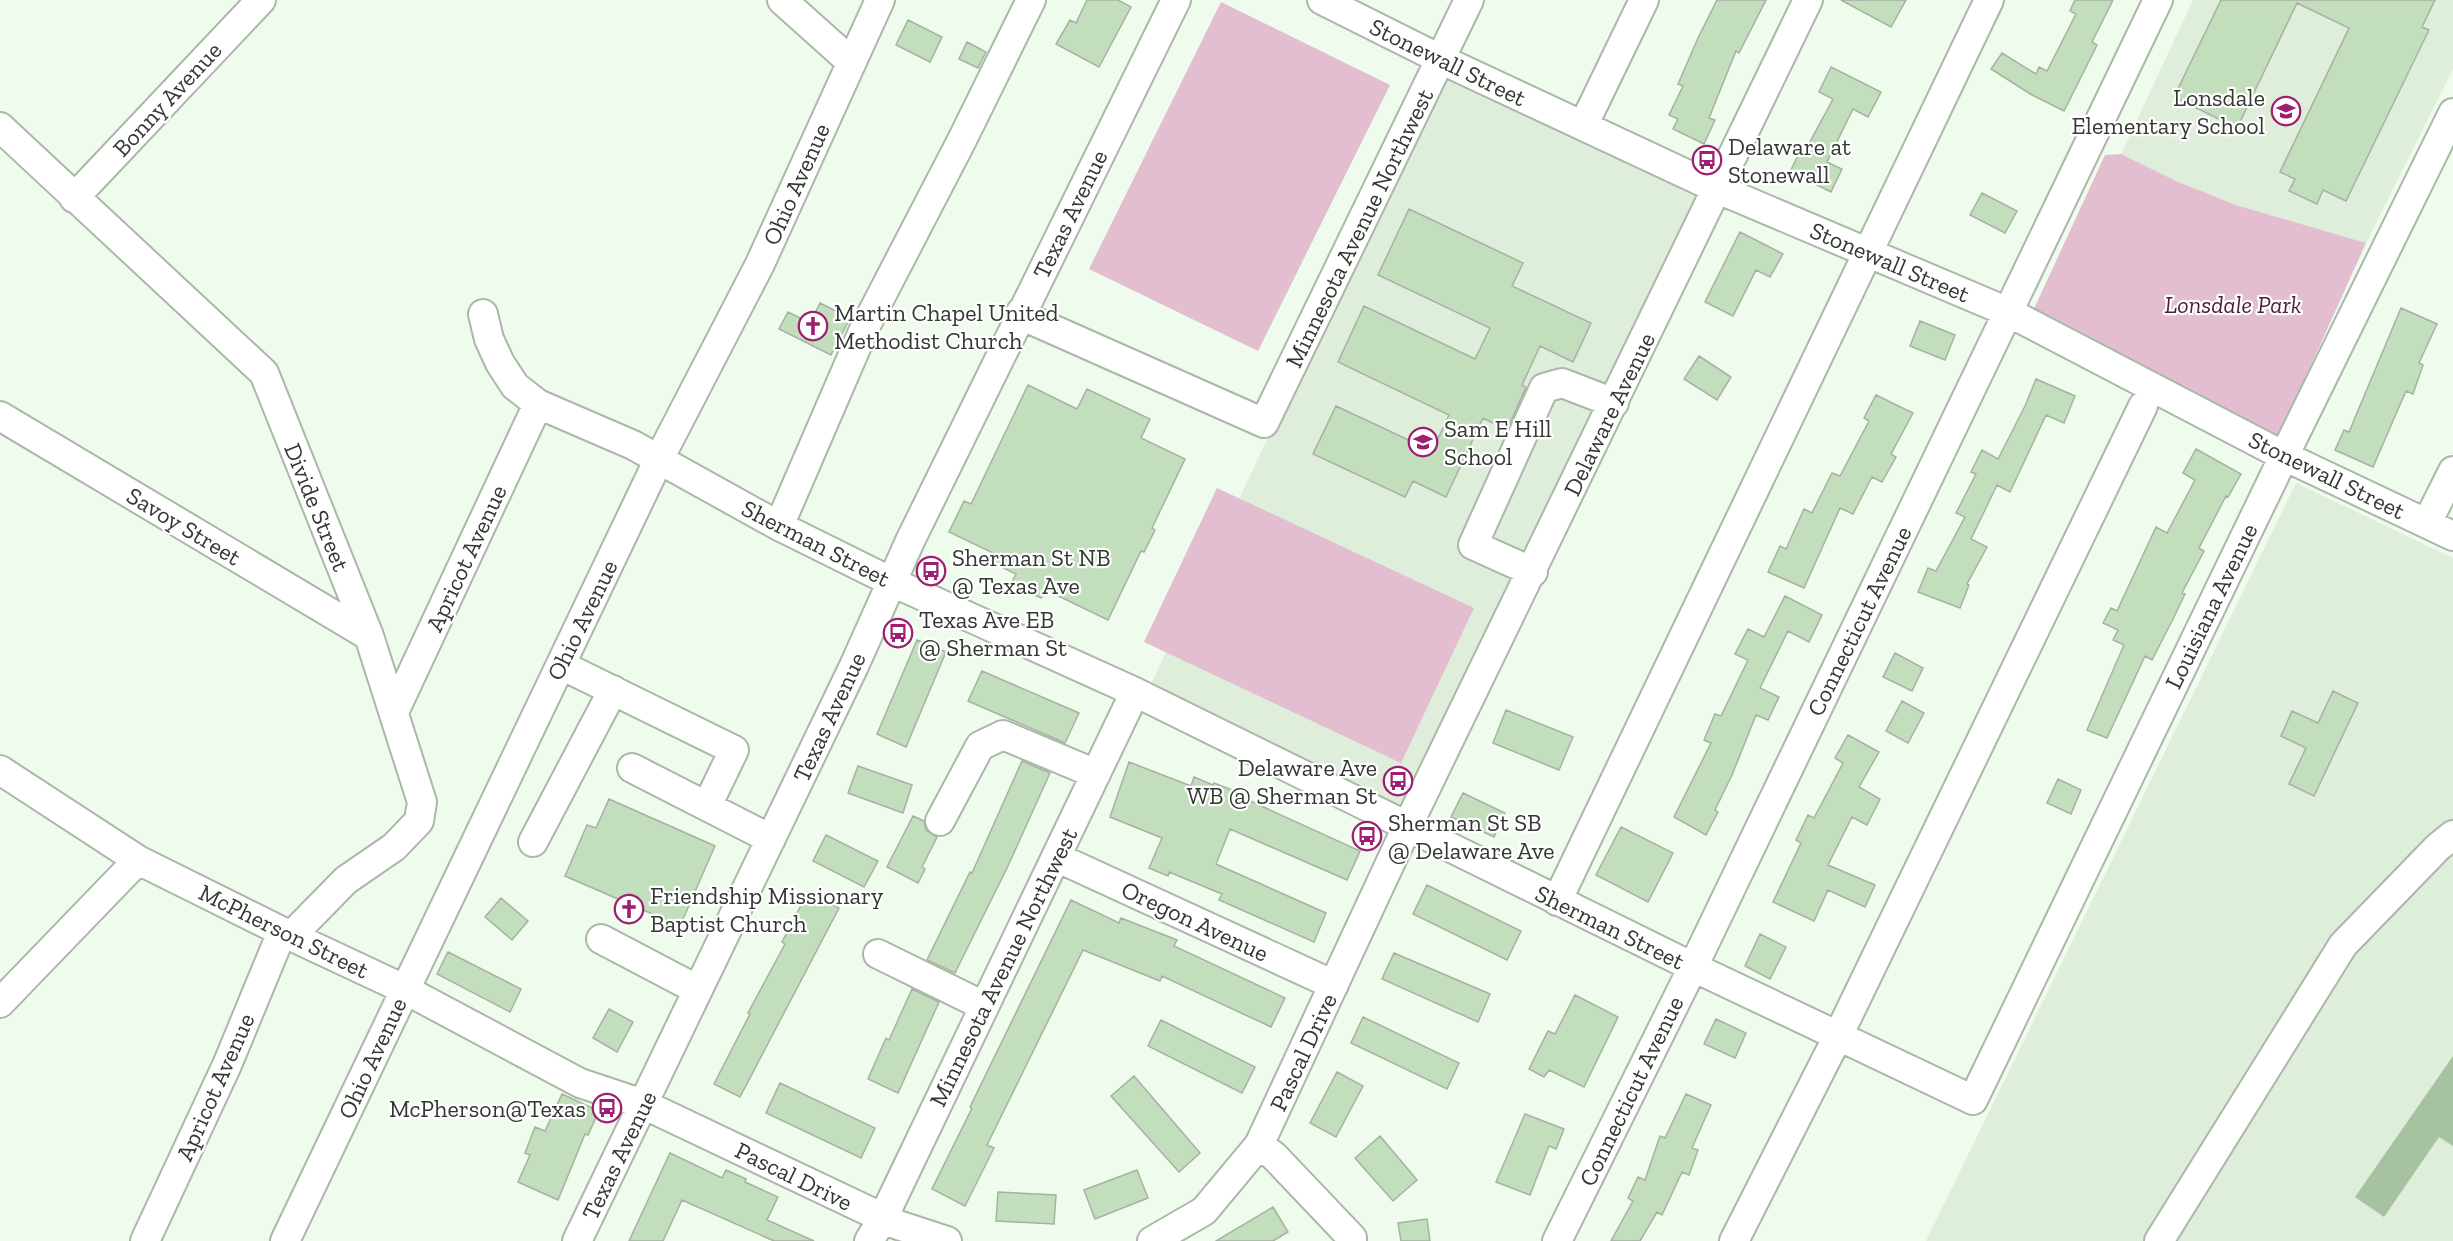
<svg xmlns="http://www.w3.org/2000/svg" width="2453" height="1241" font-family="'Zilla Slab',serif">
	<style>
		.built { fill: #deeedb }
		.green { fill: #e2bed0 }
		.water { fill: #a7c2a1 }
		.building { fill: #c2debc; stroke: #a6b1a3; stroke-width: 1.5 }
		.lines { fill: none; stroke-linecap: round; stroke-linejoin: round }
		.minor-casing { stroke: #abb7a9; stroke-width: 32 }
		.minor { stroke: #fff; stroke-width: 28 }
		.labels { text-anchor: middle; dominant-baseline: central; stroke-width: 4.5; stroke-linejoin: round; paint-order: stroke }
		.street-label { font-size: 24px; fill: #333832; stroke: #fff }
		.poi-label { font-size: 24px; fill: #333832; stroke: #fff; text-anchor: start }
		.park-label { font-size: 24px; font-style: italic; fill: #4e1b39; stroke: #fff }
	</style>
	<rect width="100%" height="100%" fill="#effbec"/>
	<path class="built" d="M2193 0H2453V69L2366 243 2236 205 2176 181 2121 154Z
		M1441 74 1698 195 1405 811 1148 690Z
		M2296 483 2453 558V1241H1926Z"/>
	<path class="green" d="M1221 2 1390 85 1258 351 1089 269Z
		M2121 154 2176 181 2236 205 2366 243 2279 436 2033 311 2105 155Z
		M1217 488 1474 608 1401 763 1144 642Z"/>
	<path class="water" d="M2453 1056V1146L2439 1137 2384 1217 2355 1197Z"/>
	<path class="building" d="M1087 0H1118L1131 7 1099 67 1056 44 1070 20 1076 23Z
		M1717 0H1766L1739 53 1736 51 1709 118 1715 120 1704 144 1673 129 1678 119 1669 115 1683 86 1678 84 1698 38Z
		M1841 0H1906L1891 27Z
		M2075 0H2113L2092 42 2097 45 2064 111 2032 95 1991 69 2002 53 2036 74 2039 67 2047 71 2076 14 2070 11Z
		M2221 0H2435L2422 27 2429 30 2346 201 2323 190 2317 204 2289 191 2295 179 2280 172 2349 28 2297 3 2237 128 2174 97Z
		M908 20 942 37 930 62 896 45Z
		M967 42 986 52 978 68 959 59Z
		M1831 67 1881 92 1868 117 1853 109 1827 162 1842 169 1831 192 1790 172 1801 149 1805 151 1833 99 1819 92Z
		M1982 193 2017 211 2005 233 1970 215Z
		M1409 209 1523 263 1512 286 1591 323 1573 362 1540 346 1522 385 1526 387 1507 430 1483 418 1446 497 1413 481 1405 497 1313 454 1336 406 1432 451 1449 415 1338 362 1364 306 1475 359 1490 328 1378 275Z
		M1740 232 1783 254 1770 277 1756 270 1733 316 1705 302Z
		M820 303 850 318 831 355 779 329 788 312 810 323Z
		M2401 308 2437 324 2419 363 2423 365 2413 394 2406 391 2373 467 2335 450 2344 430 2349 432Z
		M1920 321 1955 335 1945 360 1910 346Z
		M1699 356 1731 377 1717 400 1684 379Z
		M2036 379 2075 396 2064 423 2046 415 2010 492 1997 485 1971 539 1987 547 1967 584 1969 585 1960 608 1918 592 1928 568 1936 571 1965 517 1956 513 1976 474 1971 472 1982 450 1998 459 2025 406Z
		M1028 385 1077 409 1087 389 1150 419 1141 438 1185 459 1152 528 1155 530 1144 552 1141 551 1108 620 1046 590 1041 598 1011 584 1016 574 989 561 993 553 949 532 964 501 971 504Z
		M1876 395 1913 413 1891 454 1896 457 1882 482 1872 477 1853 514 1840 508 1804 588 1768 572 1780 546 1786 549 1804 509 1812 513 1832 473 1840 476 1869 421 1864 418Z
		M2196 449 2241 474 2228 497 2226 496 2199 548 2204 551 2182 593 2185 594 2173 619 2152 660 2145 656 2107 738 2087 730 2124 645 2113 640 2118 630 2103 623 2111 608 2117 611 2156 527 2167 533 2195 480 2183 473Z
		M1785 596 1822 615 1809 642 1788 631 1760 688 1779 697 1768 720 1756 715 1732 775 1715 810 1718 812 1706 835 1674 817 1711 743 1704 740 1715 714 1721 716 1748 660 1735 654 1748 629 1764 637Z
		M917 640 946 652 906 747 877 734Z
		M1895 653 1923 668 1912 691 1883 677Z
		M982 671 1079 713 1065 743 968 701Z
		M2333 691 2358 703 2314 796 2289 784 2306 748 2281 736 2292 711 2318 723Z
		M1902 701 1924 713 1908 743 1886 731Z
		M1506 710 1573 737 1559 770 1493 743Z
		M1848 735 1879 752 1859 787 1880 799 1867 825 1852 817 1828 865 1875 885 1865 907 1828 890 1814 921 1773 902 1801 843 1796 840 1808 815 1814 818 1843 763 1835 758Z
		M1022 761 1050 773 1008 866 955 973 927 960 970 872 972 873Z
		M1129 762 1191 786 1194 777 1213 785 1214 783 1250 797 1248 800 1360 851 1347 880 1230 829 1216 864 1326 913 1314 942 1219 900 1222 894 1169 872 1168 876 1149 868 1162 838 1110 817Z
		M858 766 912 785 903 813 848 793Z
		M2058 779 2081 790 2071 814 2047 803Z
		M1463 793 1505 813 1494 837 1451 817Z
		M609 799 715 846 680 926 565 876 587 825 596 828Z
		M913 816 924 821 926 830 937 837 922 867 925 869 918 883 887 867Z
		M1621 827 1673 853 1648 902 1596 875Z
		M826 835 878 861 864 887 813 861Z
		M1427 885 1521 931 1507 960 1413 914Z
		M808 892 839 908 740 1097 714 1084 750 1014 748 1013 785 944 782 942Z
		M501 898 528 921 512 940 485 917Z
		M1071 900 1119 923 1121 918 1177 940 1174 946 1285 998 1271 1027 1162 976 1160 981 1083 950 987 1145 994 1148 965 1206 932 1189 972 1108 970 1107Z
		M1760 934 1786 947 1770 979 1745 966Z
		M448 952 521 989 510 1012 437 974Z
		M1394 953 1490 994 1478 1022 1382 979Z
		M912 989 939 1002 898 1093 868 1079 886 1038 889 1040Z
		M1575 995 1618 1017 1584 1087 1549 1070 1544 1077 1529 1069 1548 1031 1555 1034Z
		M609 1009 633 1022 617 1052 593 1038Z
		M1363 1017 1459 1063 1447 1089 1351 1043Z
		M1716 1019 1746 1033 1735 1058 1704 1044Z
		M1161 1020 1255 1067 1242 1093 1148 1046Z
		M1337 1072 1363 1086 1336 1137 1310 1123Z
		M1134 1076 1200 1153 1179 1172 1111 1096Z
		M780 1083 875 1128 861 1158 766 1113Z
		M562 1094 599 1111 588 1135 585 1134 558 1200 518 1182 530 1155 525 1153 535 1127 545 1131Z
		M1686 1094 1711 1105 1692 1148 1698 1150 1689 1175 1682 1172 1662 1215 1657 1212 1640 1241H1611L1633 1201 1628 1198 1638 1177 1645 1180 1660 1136 1665 1138Z
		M1525 1114 1564 1129 1556 1149 1549 1146 1530 1195 1496 1182Z
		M1380 1136 1417 1180 1393 1201 1355 1158Z
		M670 1153 722 1178 726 1170 746 1179 745 1182 778 1197 767 1220 814 1241H774L682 1200 663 1241H629Z
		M1137 1170 1148 1198 1095 1219 1084 1190Z
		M998 1192 1056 1195 1054 1224 996 1221Z
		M1273 1207 1288 1232 1273 1241H1216Z
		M1427 1219 1430 1241H1401L1398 1223Z"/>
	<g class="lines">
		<g class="minor-casing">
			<path id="minor" d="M782 0 850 61
				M1322 0 1440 59 1718 189 2008 312 2284 456 2453 536
				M1583 126 1644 0
				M0 127 264 373 369 636 422 802 419 821 394 847 346 880 291 936
				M74 198 261 0
				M1021 312 1034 321 1264 423 1469 0
				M483 314 489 339 500 363 515 386 538 404 633 445 779 526 892 582 1135 692 1693 967 1973 1100 2284 456 2453 113
				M0 416 369 636
				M2427 523 2453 471
				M779 526 865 327 962 140 1031 0
				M1533 572 1473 545 1544 388 1562 383 1614 403
				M561 665 734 750 707 806
				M394 712 538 404
				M632 768 771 839
				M0 770 138 860 291 936 404 989 580 1083 643 1104 898 1225 947 1241
				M940 821 980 746 1003 735 1096 774
				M533 842 613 690
				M1056 857 1334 985
				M1557 901 1989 0
				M601 939 698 990
				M878 954 984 1006
				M0 1003 138 860
				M1259 1145 1274 1156 1352 1238V1241
				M145 1241 227 1065 282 932
				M285 1241 659 459 760 264 880 0
				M577 1241 854 666 910 541 1176 0
				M869 1241 883 1218 1135 692
				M1152 1241 1204 1211 1259 1145 1407 827 1808 0
				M1557 1241 1693 967 2158 0
				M1734 1241 1838 1036 2143 406
				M2159 1241 2343 945 2438 847 2453 835"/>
		</g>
		<use href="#minor" class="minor"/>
	</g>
	<defs>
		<g id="school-ring" transform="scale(1.5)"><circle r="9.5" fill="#fff" stroke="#9e1e71" stroke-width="1.5"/><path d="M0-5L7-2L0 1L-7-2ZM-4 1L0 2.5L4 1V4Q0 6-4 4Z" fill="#9e1e71"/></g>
		<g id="bus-ring" transform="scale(1.5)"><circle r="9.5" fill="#fff" stroke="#9e1e71" stroke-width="1.5"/><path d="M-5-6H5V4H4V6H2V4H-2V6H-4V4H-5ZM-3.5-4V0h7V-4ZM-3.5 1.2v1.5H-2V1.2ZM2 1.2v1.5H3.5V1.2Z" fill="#9e1e71"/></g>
		<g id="church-ring" transform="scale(1.5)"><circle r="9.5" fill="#fff" stroke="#9e1e71" stroke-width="1.5"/><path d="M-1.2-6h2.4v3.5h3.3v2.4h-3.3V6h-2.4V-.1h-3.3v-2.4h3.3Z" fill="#9e1e71"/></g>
	</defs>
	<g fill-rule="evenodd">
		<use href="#school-ring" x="2286" y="111"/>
		<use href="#bus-ring" x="1707" y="160"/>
		<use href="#church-ring" x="813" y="326"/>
		<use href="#school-ring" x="1423" y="442"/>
		<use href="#bus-ring" x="931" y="571"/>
		<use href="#bus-ring" x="898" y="633"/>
		<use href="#bus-ring" x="1398" y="781"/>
		<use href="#bus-ring" x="1367" y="836"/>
		<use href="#church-ring" x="629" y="909"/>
		<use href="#bus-ring" x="607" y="1108"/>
	</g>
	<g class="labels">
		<g class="street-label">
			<text transform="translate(1448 62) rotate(26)">Stonewall Street</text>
			<text transform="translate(167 99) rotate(-47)">Bonny Avenue</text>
			<text transform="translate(796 184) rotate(-66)">Ohio Avenue</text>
			<text transform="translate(1070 214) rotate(-64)">Texas Avenue</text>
			<text transform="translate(1359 228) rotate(-64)">Minnesota Avenue Northwest</text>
			<text transform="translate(1890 262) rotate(23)">Stonewall Street</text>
			<text transform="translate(1609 414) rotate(-64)">Delaware Avenue</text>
			<text transform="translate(2327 475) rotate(26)">Stonewall Street</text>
			<text transform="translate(317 507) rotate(68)">Divide Street</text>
			<text transform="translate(184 526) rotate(31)">Savoy Street</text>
			<text transform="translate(816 543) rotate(27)">Sherman Street</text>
			<text transform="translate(466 558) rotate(-65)">Apricot Avenue</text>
			<text transform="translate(2211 606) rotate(-64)">Louisiana Avenue</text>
			<text transform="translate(582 620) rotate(-64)">Ohio Avenue</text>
			<text transform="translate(1859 621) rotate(-64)">Connecticut Avenue</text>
			<text transform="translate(829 717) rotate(-65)">Texas Avenue</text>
			<text transform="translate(1195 921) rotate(25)">Oregon Avenue</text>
			<text transform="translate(1610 927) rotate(26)">Sherman Street</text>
			<text transform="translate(284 931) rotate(26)">McPherson Street</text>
			<text transform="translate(1003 967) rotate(-64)">Minnesota Avenue Northwest</text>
			<text transform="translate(1303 1052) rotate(-65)">Pascal Drive</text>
			<text transform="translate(372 1058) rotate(-65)">Ohio Avenue</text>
			<text transform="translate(215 1087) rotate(-66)">Apricot Avenue</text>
			<text transform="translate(1631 1091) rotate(-64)">Connecticut Avenue</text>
			<text transform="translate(619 1155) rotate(-64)">Texas Avenue</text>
			<text transform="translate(794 1176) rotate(26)">Pascal Drive</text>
		</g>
		<g class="poi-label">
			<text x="2265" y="97" text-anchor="end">Lonsdale<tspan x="2265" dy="28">Elementary School</tspan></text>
			<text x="1728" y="146">Delaware at<tspan x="1728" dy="28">Stonewall</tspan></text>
			<text x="834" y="312">Martin Chapel United<tspan x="834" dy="28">Methodist Church</tspan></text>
			<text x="1444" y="428">Sam E Hill<tspan x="1444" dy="28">School</tspan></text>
			<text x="952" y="557">Sherman St NB<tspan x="952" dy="28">@ Texas Ave</tspan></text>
			<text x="919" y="619">Texas Ave EB<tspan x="919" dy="28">@ Sherman St</tspan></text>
			<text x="1377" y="767" text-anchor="end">Delaware Ave<tspan x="1377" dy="28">WB @ Sherman St</tspan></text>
			<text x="1388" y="822">Sherman St SB<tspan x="1388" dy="28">@ Delaware Ave</tspan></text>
			<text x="650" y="895">Friendship Missionary<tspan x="650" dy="28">Baptist Church</tspan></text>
			<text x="586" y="1108" text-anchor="end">McPherson@Texas</text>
		</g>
		<g class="park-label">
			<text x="2233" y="304">Lonsdale Park</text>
		</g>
	</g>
</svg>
